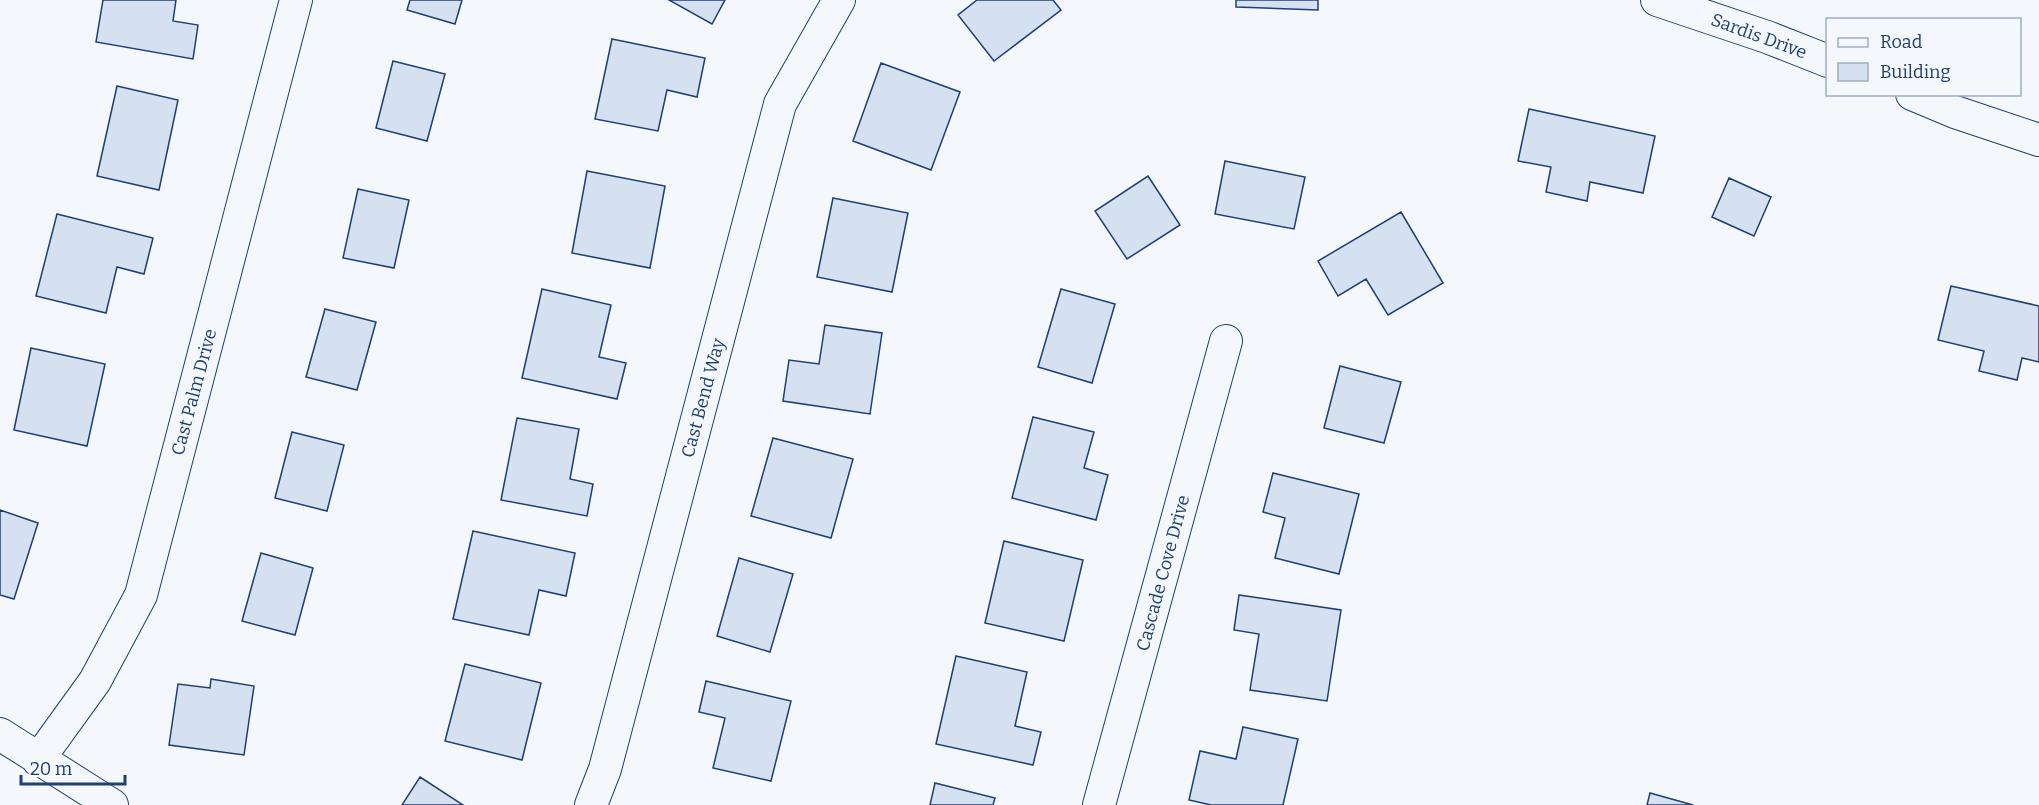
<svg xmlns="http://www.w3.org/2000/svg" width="2039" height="805" font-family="Bitter,serif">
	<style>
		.building { fill: #d5e0f0; stroke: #1d3f73; stroke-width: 1.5 }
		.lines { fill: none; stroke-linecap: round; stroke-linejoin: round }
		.minor-casing { stroke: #1d3f73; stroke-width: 34 }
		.minor { stroke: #f4f7fb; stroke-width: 32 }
		.labels { text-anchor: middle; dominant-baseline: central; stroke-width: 4.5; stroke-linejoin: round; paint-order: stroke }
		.street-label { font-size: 18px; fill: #1d3f73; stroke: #f4f7fb }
	</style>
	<rect width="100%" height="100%" fill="#f4f7fb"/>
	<path class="building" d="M103 0H176L173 21 198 25 193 59 96 42Z
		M410 0H462L455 24 407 10Z
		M669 0H725L712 24Z
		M977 0H1053L1061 10 994 61 958 15Z
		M1236 0H1318V10L1236 7Z
		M612 39 705 58 697 97 667 90 658 131 595 119Z
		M393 61 445 74 427 141 376 128Z
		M881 63 960 92 931 170 853 141Z
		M117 86 178 100 159 190 97 176Z
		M1529 109 1655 136 1643 193 1590 182 1587 201 1546 192 1551 167 1518 161Z
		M1225 161 1305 177 1294 229 1215 214Z
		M587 171 665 186 650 268 572 253Z
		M1148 176 1180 225 1127 259 1095 211Z
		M1729 178 1771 197 1754 236 1712 217Z
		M358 189 409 200 394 268 343 258Z
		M833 198 908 213 892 292 817 277Z
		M1401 212 1443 283 1388 315 1366 279 1338 296 1318 261Z
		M57 214 153 238 144 274 117 267 106 313 36 296Z
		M1951 286 2039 306V362L2022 358 2017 380 1979 371 1984 351 1938 340Z
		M542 289 611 305 599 357 626 363 617 399 522 378Z
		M1061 289 1115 304 1092 383 1038 367Z
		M325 309 376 322 357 390 306 377Z
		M825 325 882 333 870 414 783 401 789 360 819 364Z
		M31 348 105 364 87 446 14 430Z
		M1340 366 1401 382 1384 443 1324 428Z
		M1033 417 1094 432 1084 468 1108 475 1096 520 1012 498Z
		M517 418 579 429 570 479 593 484 587 516 501 500Z
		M292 432 344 445 327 511 275 498Z
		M773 438 853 459 831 538 751 516Z
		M1273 473 1359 494 1339 574 1275 558 1285 518 1263 512Z
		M0 510 38 523 14 599 0 595Z
		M473 531 575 553 566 596 539 590 529 635 453 619Z
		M1004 541 1083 560 1064 641 985 623Z
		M261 553 313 568 295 635 242 621Z
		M739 558 793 574 770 652 717 636Z
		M1239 595 1341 610 1327 701 1250 690 1259 634 1234 630Z
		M956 656 1027 672 1015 726 1041 732 1033 765 936 744Z
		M465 664 541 683 522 760 445 741Z
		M211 679 254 686 244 755 169 745 178 684 210 688Z
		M706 681 791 701 771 781 713 768 725 718 699 712Z
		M1243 727 1298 739 1283 805H1211L1189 800 1200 751 1236 759Z
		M420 777 463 805H402Z
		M935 783 995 798 993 805H930Z
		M1650 793 1693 805H1647Z"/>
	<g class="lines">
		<g class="minor-casing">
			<path id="minor" d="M1657 0 1767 37 1828 61
				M1912 94 1955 112 2039 140
				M0 734 112 805
				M38 760 95 681 141 595 296 0
				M591 805 605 769 780 104 839 0
				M1099 805 1226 341"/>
		</g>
		<use href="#minor" class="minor"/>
	</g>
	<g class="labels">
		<g class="street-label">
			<text transform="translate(1759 36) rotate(20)">Sardis Drive</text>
			<text transform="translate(194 392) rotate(-75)">Cast Palm Drive</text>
			<text transform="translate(703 398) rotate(-75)">Cast Bend Way</text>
			<text transform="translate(1163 573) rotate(-75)">Cascade Cove Drive</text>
		</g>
	</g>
	<rect x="1826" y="18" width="195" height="78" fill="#f4f7fb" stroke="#9eadc5" stroke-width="1.5"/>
	<rect x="1838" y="38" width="30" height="9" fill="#f4f7fb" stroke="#9eadc5" stroke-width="1.5"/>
	<text x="1880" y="48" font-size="18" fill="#1d3f73">Road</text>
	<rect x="1838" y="63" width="30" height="18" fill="#d5e0f0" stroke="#9eadc5" stroke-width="1.5"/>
	<text x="1880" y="78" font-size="18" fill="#1d3f73">Building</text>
	<path d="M21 775v9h104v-9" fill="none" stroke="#1d3f73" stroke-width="3"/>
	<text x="30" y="775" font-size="18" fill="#1d3f73" stroke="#f4f7fb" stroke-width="4.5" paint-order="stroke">20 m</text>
</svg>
